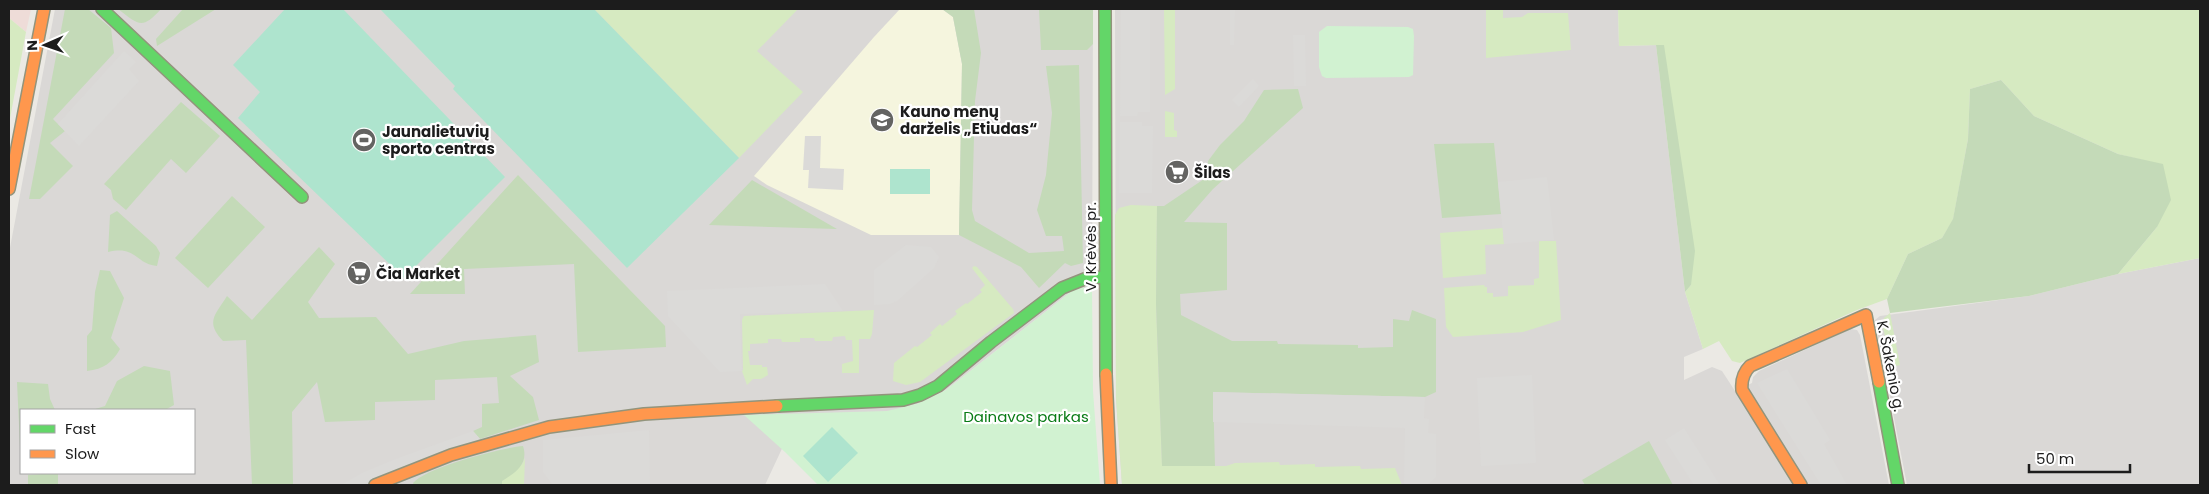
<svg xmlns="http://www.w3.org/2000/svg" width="2209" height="494" font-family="Poppins,sans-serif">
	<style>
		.residential { fill: #dad8d6; fill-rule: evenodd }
		.commercial { fill: #eedcd8 }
		.education { fill: #f5f5de }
		.grass { fill: #d6eac1 }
		.forest { fill: #c4dab8 }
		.park { fill: #d1f2d1 }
		.pitch { fill: #aee4ce }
		.parking { fill: #dbdad8 }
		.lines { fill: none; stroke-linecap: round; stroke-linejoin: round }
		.fast-casing { stroke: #92947c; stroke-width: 14 }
		.slow-casing { stroke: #92947c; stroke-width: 14 }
		.fast { stroke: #63d668; stroke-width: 11 }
		.slow { stroke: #ff974d; stroke-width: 11 }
		.labels { text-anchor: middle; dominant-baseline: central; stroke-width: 4.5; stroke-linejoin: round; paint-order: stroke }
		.poi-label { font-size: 15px; font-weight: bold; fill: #1c1c1c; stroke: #fff; text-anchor: start }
		.street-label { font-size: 15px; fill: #1c1c1c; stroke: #fff }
		.park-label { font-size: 15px; fill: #097b16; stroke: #fff }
	</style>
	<rect width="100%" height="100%" fill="#ebe9e4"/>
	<path class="residential" d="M55 9H1093L1092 289 1077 287 946 390 917 404 786 440 765 485H9V253ZM21 410H194V473H21Z
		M1115 9H1618L1619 46 1656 45 1685 292 1703 349 1684 357V380L1712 367 1722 371 1735 391 1752 383 1753 377 1759 371 1850 329 1857 330 1860 335 1889 485H1122L1116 399Z
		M2200 258V485H1907L1875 320 1880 316 2029 296 2118 274Z"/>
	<path class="commercial" d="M9 9H31L26 32 9 18Z"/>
	<path class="education" d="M900 9H942L953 17 962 64 959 235H871L767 185 754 176 874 37Z"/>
	<path class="grass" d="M594 9H798L757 51 803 92 739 158Z
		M1164 9H1175V89L1165 95Z
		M1486 9H1503V18L1522 17 1528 13H1568L1571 50 1486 58Z
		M1618 9H2200V258L2118 274 2157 227 2163 165 2118 154 2034 116 2001 80 1970 89 1968 139 1953 220 1942 238 1908 254 1887 299 1857 310 1740 363 1732 361 1719 341 1703 349 1685 292 1691 285 1663 45 1619 46Z
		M9 18 26 32 9 124Z
		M1165 111 1174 113V130L1177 131V137H1165Z
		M1131 205 1157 206 1156 304 1162 466H1226L1235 463 1279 462 1280 465 1315 464V467L1360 466 1361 469 1395 468 1402 485H1122L1116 399 1115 215 1119 208Z
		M1503 228 1504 244 1485 245 1486 274 1443 278 1440 233Z
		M1539 241H1556L1561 320 1523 332 1453 337 1446 327 1444 288 1484 285 1485 287H1487V293H1493V297L1508 296V286L1534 285V279L1539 278Z
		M974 266 977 267 1013 309 1014 313 920 382 906 385 893 381 894 363 915 346 917 347 932 335 930 333 940 324 942 326 957 314 955 311 966 303 967 304 982 292 980 290 985 285 972 268Z
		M874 310 872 334 870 339H859V373H842V364L853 361 852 340H846L845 336 833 337 832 341H815L814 338H800V342H782L781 339H768V343L750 344V351H748L750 365H762V367H767L768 375 761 379H753L747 385 742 371 743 370 742 320 744 316Z
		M1890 313 1900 365 1892 367 1882 323 1884 318Z
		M525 458 524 485H502V481L522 464Z"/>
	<path class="forest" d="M65 9H88L111 28 114 53 53 119 65 131 50 143 73 166 40 199H29Z
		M118 9H161C142 30 139 25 118 9Z
		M183 9H216L157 46 156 39Z
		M942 9H974L981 53 975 101 972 210 975 221 1029 253 1064 251 1062 236H1046L1037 210 1046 175 1052 113 1046 66 1079 65 1083 263 1071 266 1065 263 1039 288 1021 267 959 235 962 64 953 17Z
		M1039 9H1093V44L1087 50H1041Z
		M1656 45H1664L1695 251 1691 285 1685 292Z
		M2001 80 2034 116 2118 154 2163 164 2171 200 2157 227 2118 274 2029 296 1890 313 1887 299 1908 254 1942 238 1953 219 1968 139 1970 89Z
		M1298 89 1303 108 1213 189 1184 222 1227 223V290L1180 294 1181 315 1232 341H1277L1278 344 1358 345V348L1393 347V319L1409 321 1412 310 1436 319V392L1425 397 1213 392 1215 466H1162L1156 304 1157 206H1164L1207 177 1208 161 1220 145 1244 121 1264 90Z
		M181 102 220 136 186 173 171 159 126 210 113 199 111 190 104 184Z
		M1494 143 1501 214 1442 218 1434 144Z
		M518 175 665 326 666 347 578 352 574 264 464 269 465 294H410Z
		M752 180 837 229 709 225Z
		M232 196 265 227 208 288 175 258Z
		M117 211 156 246 160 253 157 266C135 264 137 245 108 252L110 215Z
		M319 247 335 264 308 302 319 318 376 317 408 354 464 341 536 335 539 362 510 376 533 397 539 420 480 439 473 431 482 427V404L499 403 497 377 435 380V400L375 402V420L325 422 317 382 292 412 293 485H252L246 340 223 341C205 322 215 315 227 296L252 320Z
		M100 270 110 271 124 298 111 338 120 349C112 363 104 369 87 371V336L92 330 95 292Z
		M144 366 170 371 174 405 165 410H92L105 406 117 381Z
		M17 382 48 384 50 399 55 410H21V468Z
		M1649 441 1673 485H1585L1582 480Z
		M523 446C529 464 515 473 502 481V485H414L413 483C427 467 501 448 523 446Z
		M58 473V485H28V475Z"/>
	<path class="park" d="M1327 26 1408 27 1413 29 1414 36 1413 75 1409 77 1326 78 1322 76 1319 67V32Z
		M1077 287 1092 289 1093 391 1100 485H818L785 452 744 415 887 411 917 404 946 390Z"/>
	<path class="pitch" d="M285 9H343L505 177 404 278 238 118 260 92 233 65Z
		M380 9H594L739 158 627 268 453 89 455 86Z
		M890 169H930V194H890Z
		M832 427 858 453 828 482 803 456Z"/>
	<path class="parking" d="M1121 9H1150V112H1138L1137 116H1120Z
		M1230 9H1235L1234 45H1230Z
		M1293 35H1305L1306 86H1294Z
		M124 51 136 62 129 69 139 81 79 146 58 124Z
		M1253 79 1259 86 1239 107 1232 100Z
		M1120 122H1142V126H1153L1152 193H1119Z
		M805 136H821L820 168 844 169 843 190 808 188 809 170H803Z
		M1547 177 1554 240 1504 244 1498 182Z
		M906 245 931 247 939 257 934 268 897 301 890 304 874 305V270Z
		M825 284 843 311 740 314 742 371 720 372 668 316 667 291Z
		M1787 369 1830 440 1824 444 1847 485H1821L1757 383Z
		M1532 375 1536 463 1481 466 1477 378Z
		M1213 392 1425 397 1424 418 1429 419 1428 433 1436 434V477L1427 485H1404L1405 428 1213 422Z
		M1684 428 1720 485H1694L1665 440Z
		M649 430 650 485H553L543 472V440Z
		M473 431 480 439 380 475 362 485H341L362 473 393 460Z"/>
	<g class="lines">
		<g class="fast-casing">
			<path id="fast" d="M102 9 302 197
				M1105 9 1106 374
				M1879 382 1898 485
				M777 406 903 400 920 395 938 386 991 342 1062 288 1087 278 1105 277"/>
		</g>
		<g class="slow-casing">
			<path id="slow" d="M9 189 44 9
				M1106 374 1111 485
				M375 485 451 455 549 427 644 414 777 406
				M1801 485 1742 390C1741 380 1743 373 1750 366L1866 315 1879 382"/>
		</g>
		<use href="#fast" class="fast"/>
		<use href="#slow" class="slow"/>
	</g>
	<defs>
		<g id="school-disc" transform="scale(1.25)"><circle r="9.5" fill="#646462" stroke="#fff"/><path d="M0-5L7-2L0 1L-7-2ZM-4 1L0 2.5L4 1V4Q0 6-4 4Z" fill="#fff"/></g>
		<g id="stadium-disc" transform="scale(1.25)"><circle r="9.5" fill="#646462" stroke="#fff"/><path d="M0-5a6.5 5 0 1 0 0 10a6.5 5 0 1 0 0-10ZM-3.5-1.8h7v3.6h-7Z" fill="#fff"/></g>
		<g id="supermarket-disc" transform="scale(1.25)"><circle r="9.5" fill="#646462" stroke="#fff"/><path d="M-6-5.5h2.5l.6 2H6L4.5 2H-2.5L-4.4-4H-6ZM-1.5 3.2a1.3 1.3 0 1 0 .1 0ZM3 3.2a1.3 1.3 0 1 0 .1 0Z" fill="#fff"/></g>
	</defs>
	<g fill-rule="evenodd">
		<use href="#school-disc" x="882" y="120"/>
		<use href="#stadium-disc" x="364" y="140"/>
		<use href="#supermarket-disc" x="1177" y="172"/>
		<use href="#supermarket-disc" x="359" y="273"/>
	</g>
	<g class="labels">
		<g class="poi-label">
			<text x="900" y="111">Kauno menų<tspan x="900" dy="17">darželis „Etiudas“</tspan></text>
			<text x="382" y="131">Jaunalietuvių<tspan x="382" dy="17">sporto centras</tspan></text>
			<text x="1194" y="172">Šilas</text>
			<text x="376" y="273">Čia Market</text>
		</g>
		<g class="street-label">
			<text transform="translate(1090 247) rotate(-90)">V. Krėvės pr.</text>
			<text transform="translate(1891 366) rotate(79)">K. Šakenio g.</text>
		</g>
		<g class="park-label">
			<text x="1026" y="416">Dainavos parkas</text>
		</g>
	</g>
	<rect width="2209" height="494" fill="none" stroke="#1c1c1c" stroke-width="20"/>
	<rect x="20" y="409" width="175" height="65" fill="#ffffff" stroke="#a4a4a4"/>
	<rect x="30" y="425" width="25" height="8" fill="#63d668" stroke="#a4a4a4"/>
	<text x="65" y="434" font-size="15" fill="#1c1c1c">Fast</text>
	<rect x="30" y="450" width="25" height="8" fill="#ff974d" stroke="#a4a4a4"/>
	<text x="65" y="459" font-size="15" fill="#1c1c1c">Slow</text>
	<g transform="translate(45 45) rotate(268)" stroke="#ffffff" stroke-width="4" paint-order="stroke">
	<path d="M0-4L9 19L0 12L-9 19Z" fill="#1c1c1c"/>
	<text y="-8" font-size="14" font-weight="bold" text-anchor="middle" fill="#1c1c1c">N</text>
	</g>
	<path d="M2029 464v8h101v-8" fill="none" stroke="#1c1c1c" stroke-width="2.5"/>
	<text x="2036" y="464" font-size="15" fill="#1c1c1c" stroke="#ffffff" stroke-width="4" paint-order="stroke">50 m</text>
</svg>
